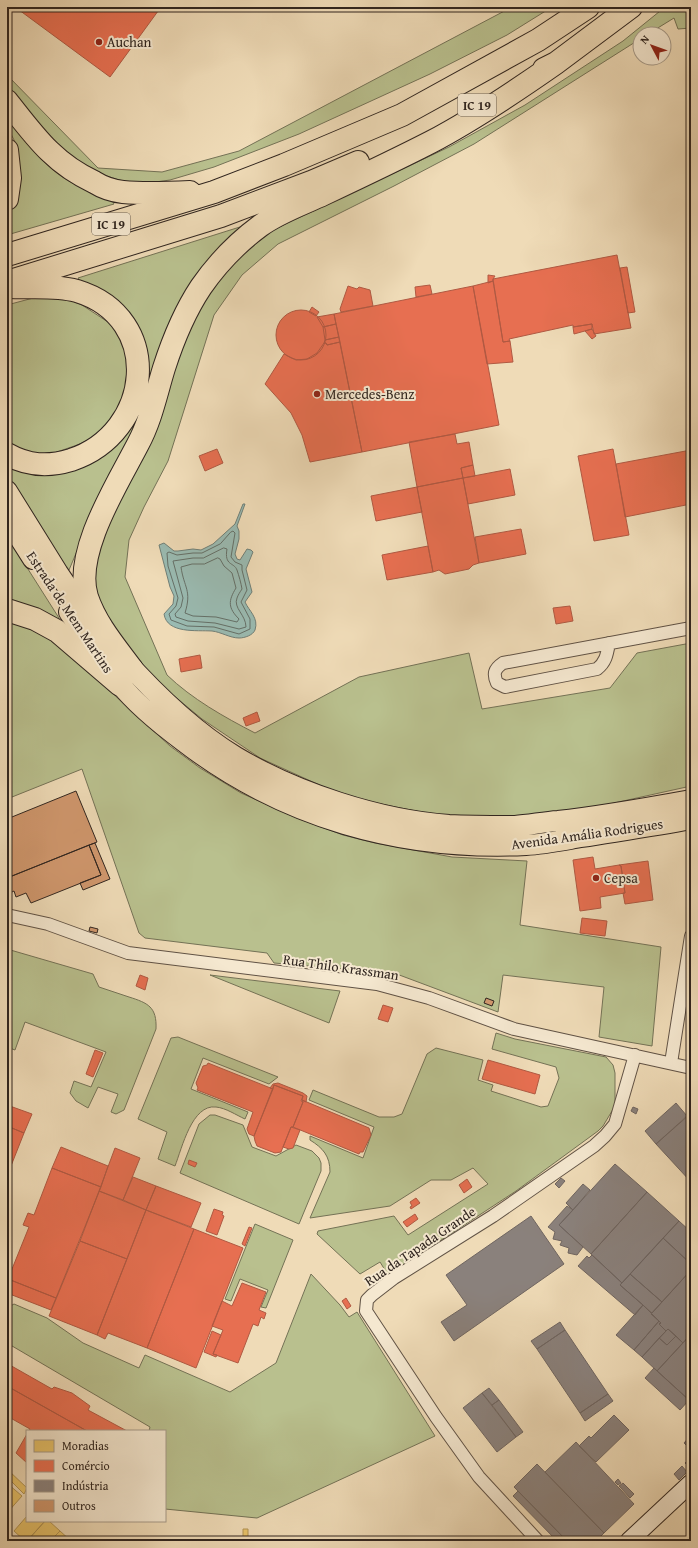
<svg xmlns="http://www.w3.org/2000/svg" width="698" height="1548" font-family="'Gentium Book Plus',serif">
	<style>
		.green { fill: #b9c08e; stroke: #747256 }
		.water { fill: #9abbb2; stroke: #707f77 }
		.homes { fill: #e9c46a; stroke: #b29454 }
		.shops { fill: #e76f51; stroke: #b05942 }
		.industry { fill: #8a817c; stroke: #6f6560 }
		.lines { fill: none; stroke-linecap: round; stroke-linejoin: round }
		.shore { stroke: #657068; stroke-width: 1 }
		.building { fill: #d0976d; stroke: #30251f }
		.street-casing { stroke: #605245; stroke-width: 14 }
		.secondary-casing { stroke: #30251f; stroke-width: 19 }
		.primary-casing { stroke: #30251f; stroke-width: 22 }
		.highway-casing { stroke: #30251f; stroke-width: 24 }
		.street { stroke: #f5e8d0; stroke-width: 12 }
		.secondary { stroke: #f5e8d0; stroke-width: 17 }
		.primary { stroke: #efdbb7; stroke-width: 20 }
		.highway { stroke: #efdbb7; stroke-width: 22 }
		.poi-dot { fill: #8f2418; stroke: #f5e8d0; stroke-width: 1.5 }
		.labels { text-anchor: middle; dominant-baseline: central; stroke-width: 4; stroke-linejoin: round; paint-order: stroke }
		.shield { fill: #f5e8d0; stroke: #6b6054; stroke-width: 1 }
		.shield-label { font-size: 13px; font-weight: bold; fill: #30251f }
		.poi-label { font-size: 14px; fill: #30251f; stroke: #f5e8d0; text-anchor: start }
		.street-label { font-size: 14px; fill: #30251f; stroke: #f5e8d0 }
	</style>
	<rect width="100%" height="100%" fill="#efdbb7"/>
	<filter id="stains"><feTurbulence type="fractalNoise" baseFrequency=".005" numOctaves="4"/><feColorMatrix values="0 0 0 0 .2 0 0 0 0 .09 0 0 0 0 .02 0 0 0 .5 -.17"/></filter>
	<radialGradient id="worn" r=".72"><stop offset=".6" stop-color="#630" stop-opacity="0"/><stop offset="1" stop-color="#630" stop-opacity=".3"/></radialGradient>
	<path class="green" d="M512 7H552L507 35 430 74 299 134 214 167 170 180 148 183 126 182 87 170 40 131 7 85V75L98 168 162 172 239 151Z
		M665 7H691V28L678 29 674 18 648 34H640V39L474 144 394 186 278 244 242 275 214 315 168 461 144 507 129 540 125 577 167 675C192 699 224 717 255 733L359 677 469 653 482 709 610 688 637 653 691 643V786L578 811 500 817 436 815 371 802 337 793 260 758 202 719 162 686 123 646 92 585 98 541 185 333 227 266 273 230 449 147 525 105 623 41Z
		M7 117C25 140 42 165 67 180 81 188 96 192 111 198L114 204 7 235V218L17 193 19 163 15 142 7 126Z
		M243 226 99 499 69 570H65L7 479V465H76L147 373 78 278Z
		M37 297 70 300 82 305 111 324 124 341 130 367 123 400 101 433 80 444 54 453 36 454 7 445V305Z
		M7 536 59 618 62 627 7 603Z
		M7 619 13 621 46 637 76 660 170 746 200 768 241 793 297 818 343 835 375 843 452 857 527 861 520 925 661 947 652 1046 599 1037 604 987 503 975 498 1012 394 973 274 963 267 953 145 938 139 933 82 769 7 799Z
		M7 949 93 974 99 987C109 990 119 994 129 997 148 1003 157 1007 156 1029L124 1110 116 1114 111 1112 118 1094 98 1087 88 1108 76 1101 70 1093 74 1081 91 1087 106 1052 25 1022 15 1050 7 1047Z
		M210 975 340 991 329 1023Z
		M496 1033 515 1039 606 1057 613 1065 615 1073V1106L603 1126 598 1131 516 1191 388 1275 380 1262 360 1274 317 1234 318 1231 394 1216 408 1235 488 1184 473 1168 451 1180H431L390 1206 310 1218 330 1172C330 1156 323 1148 310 1140V1136L363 1158 374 1127 309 1100 313 1090 379 1117H394L402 1114 427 1054 436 1048 483 1060 478 1080 493 1085 491 1091 541 1107 548 1106 559 1078 556 1067 492 1049Z
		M178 1037 278 1077 269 1084 203 1058 191 1089 248 1112 245 1119C236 1115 226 1108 216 1107 192 1104 182 1148 175 1166L158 1159 167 1132 138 1119 171 1038Z
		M210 1115H215L243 1125 252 1147 276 1156 296 1145 312 1151 319 1158 321 1163V1171L299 1224 180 1173 199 1124Z
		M255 1224 293 1240 266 1308 261 1307 268 1290 240 1279 231 1301 225 1299Z
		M311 1274 340 1305 349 1317 357 1312 435 1436 257 1518 165 1509V1431H149L150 1427 7 1343V1308L14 1304 47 1318 83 1343 139 1368 145 1355 230 1392 276 1363Z"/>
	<path class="water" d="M243 504H245L237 526 239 531V539L235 554 237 559 240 560 247 549 251 550 253 552 246 569 252 592 245 602C249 611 259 618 255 630 253 635 245 638 239 638 230 638 221 632 212 631 197 630 167 634 164 614L173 604 174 596 170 587 159 545 164 543 174 551H178L193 549 201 550 213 544 235 524Z"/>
	<path class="homes" d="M8 1470 27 1488 24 1494 11 1481 7 1485Z
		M8 1484 22 1496 7 1513V1485Z
		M27 1516V1521H45L27 1541H25L14 1531Z
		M45 1521H49L60 1531 50 1541H27Z
		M243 1529H248V1537L243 1538Z
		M60 1531 71 1541H50Z"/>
	<path class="shops" d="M15 7H161L110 77Z
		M617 255 631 328 594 334 592 324 573 327V325L509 339 510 341 503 342 493 279Z
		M627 267 635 312 628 313 620 268Z
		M488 275 495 276 493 279V281L488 283Z
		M493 281 503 342 510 341 513 362 487 364 473 286Z
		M430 285 432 294 416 297 415 287Z
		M348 286 357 289 359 287 370 290 373 306 341 312 340 309Z
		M473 286 499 425 362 452 334 314Z
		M312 307 319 312 316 316 309 312Z
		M276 335a25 25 0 1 1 50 0a25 25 0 1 1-50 0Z
		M334 314 336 324 323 327 317 317Z
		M336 324 339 337 325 340 323 327Z
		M592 324V329L574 334 573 327Z
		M592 329 596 336 592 339 585 331Z
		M339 337 340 342 327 345 326 343H324L325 340Z
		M340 342 362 452 310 462 302 435 291 413 265 384 284 354 296 360 307 359 317 353 324 343H326L327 345Z
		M455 434 457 444 469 442 473 465 461 468 463 478 417 487 409 442Z
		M217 449 223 463 205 471 199 456Z
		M613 449 629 535 594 541 578 456Z
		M691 450V504L625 517 616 464Z
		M473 465 475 476 463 478 461 468Z
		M510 469 515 495 468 504 463 478Z
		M463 478 479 563 473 565 469 569 445 574 439 570 433 572 417 487Z
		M417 487 422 512 376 521 371 496Z
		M521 529 526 554 479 563 475 537Z
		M428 546 433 572 387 580 382 555Z
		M570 606 573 621 556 624 553 608Z
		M200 655 202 668 181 672 179 659Z
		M257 712 260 721 246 726 243 718Z
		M593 857 595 869 619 865 621 866 625 893 600 897 601 908 580 911 573 860Z
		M648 861 653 900 625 904 623 893H625L621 866 619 865Z
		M582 918 607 921 605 936 580 933Z
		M140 975 148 978 145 990 136 986Z
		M383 1005 393 1008 388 1022 378 1019Z
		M95 1050 103 1053 93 1077 86 1074Z
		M488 1060 540 1075 535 1094 482 1079Z
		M208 1063 273 1089 254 1136 249 1134 247 1129 253 1112 197 1090 198 1088 196 1083 203 1066 207 1065Z
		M278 1083 303 1093 307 1096 306 1102 302 1100 303 1096 274 1085 273 1089 270 1088 273 1084Z
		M274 1085 303 1096 301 1101 303 1102 293 1127H291L281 1152 275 1153 257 1146 255 1141 254 1136Z
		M302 1100 369 1128 371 1135 363 1152H360L359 1154 293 1127 303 1102Z
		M7 1105 32 1114 24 1133 7 1126Z
		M7 1126 24 1133 7 1176Z
		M291 1127 300 1130 293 1148 289 1149 283 1147Z
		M61 1147 108 1166 101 1187 52 1168Z
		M115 1148 140 1158 123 1200 99 1191Z
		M189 1160 197 1163 195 1167 188 1164Z
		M52 1168 101 1187 56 1298 8 1279 29 1227 23 1225 28 1213 34 1215Z
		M133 1177 156 1186 146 1210 123 1200Z
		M467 1179 472 1187 464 1193 459 1185Z
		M156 1186 201 1203 191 1227 146 1210Z
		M99 1191 146 1210 127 1259 80 1241Z
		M416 1198 420 1203 411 1209 410 1207 412 1206 410 1202Z
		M214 1209 223 1212 222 1215 224 1216 217 1235 206 1231Z
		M146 1210 194 1229 147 1348 108 1333 105 1339 97 1335Z
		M415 1214 418 1219 407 1227 403 1222Z
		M249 1227 252 1228 245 1246 242 1244Z
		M194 1229 243 1248 196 1368 147 1348Z
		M80 1241 127 1259 97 1335 49 1316Z
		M8 1279 56 1298 51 1310 7 1293Z
		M242 1283 266 1292 259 1310 266 1313 264 1319 261 1317 258 1326 253 1324 238 1363 213 1354 223 1330 212 1326 222 1301 232 1306Z
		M346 1298 351 1306 347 1309 342 1301Z
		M212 1331 221 1335 213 1354 217 1355 216 1357 204 1352Z
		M8 1364 52 1389 54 1387 72 1393 90 1406 88 1410 127 1431H87L7 1386Z
		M7 1386 87 1431H29L30 1429 7 1416Z
		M27 1434V1463L16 1453Z"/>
	<path class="industry" d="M676 1103 687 1116 656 1144 645 1131Z
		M633 1107 638 1109 636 1114 631 1111Z
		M689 1115 691 1118V1182L656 1144Z
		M615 1164 647 1192 591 1254 559 1225Z
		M561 1178 565 1181 559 1188 555 1184Z
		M583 1184 590 1190 573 1210 566 1203Z
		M647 1192 679 1221 622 1283 591 1254Z
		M567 1206 573 1210 559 1225 583 1247 577 1255 568 1253 569 1248 560 1245 562 1241 553 1239 555 1232 548 1227Z
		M531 1216 564 1264 454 1341 441 1322 467 1305 446 1275Z
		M679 1221 691 1232V1264L663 1238Z
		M663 1238 691 1264V1270L662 1302 630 1274Z
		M592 1255 622 1283 620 1285 643 1305 635 1315 578 1266 587 1256 589 1258Z
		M691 1270V1334L683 1343 668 1329 666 1331 659 1324 661 1323 651 1314Z
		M630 1274 662 1302 652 1313 620 1285Z
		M643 1305 659 1321 634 1350 616 1335Z
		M659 1321 661 1323 659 1324 666 1331 642 1357 634 1350Z
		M560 1322 565 1330 537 1349 531 1341Z
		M668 1329 676 1336 667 1345 659 1338Z
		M565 1330 608 1394 580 1413 537 1349Z
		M691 1334V1397L689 1400 657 1371Z
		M676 1336 683 1343 657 1371 642 1357 659 1338 667 1345Z
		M654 1368 689 1400 680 1410 645 1378Z
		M489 1388 499 1400 492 1405 482 1393Z
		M482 1393 516 1437 497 1452 463 1408Z
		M608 1394 613 1401 585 1421 580 1413Z
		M499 1400 523 1432 516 1437 492 1405Z
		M614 1415 629 1430 596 1462 579 1446 589 1436 591 1438Z
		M691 1435V1448L690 1449 684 1443Z
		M576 1442 634 1504 604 1533 545 1472Z
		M691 1457V1467L690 1468 685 1463Z
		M537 1464 604 1533 596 1541H567L514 1487Z
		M682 1466 687 1472 679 1480 674 1474Z
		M618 1479 621 1483 618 1485 615 1482Z
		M623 1483 634 1494 630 1498 619 1486Z
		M518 1491 567 1541H557L513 1496Z"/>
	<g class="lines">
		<path class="shore" d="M231 532 233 531 235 533 231 557 235 562 242 565V570L247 590 241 602 250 619V629L239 634 214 627 187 626 171 620 169 614 176 606 178 598 168 566 167 553 169 552 177 555 193 553H202L220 544Z
			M224 548 227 549C224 566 234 562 237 570 239 576 241 583 242 589 240 592 238 595 237 598 233 608 246 615 246 627L239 629 215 623 188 621 176 617 175 614 181 607 183 598 173 561 193 558H203Z
			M218 558 220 559 224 566 232 573 236 588C228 601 228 608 239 619L237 622 216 617 193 616 185 613C192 590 184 588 181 567L192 564H204Z"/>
	</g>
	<path class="building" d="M76 791 97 842 7 878V819Z
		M95 843 110 879 83 890 80 883 101 875 89 845Z
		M89 845 101 875 31 903 26 893 16 897 14 891 12 892 7 889V878Z
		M90 927 98 929 97 933 89 931Z
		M486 998 494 1001 492 1006 484 1003Z"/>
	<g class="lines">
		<g class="street-casing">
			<path id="street" d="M609 643C607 654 606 662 597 669L505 687 497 683C493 674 494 669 503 663L691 628
				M7 915 48 924 128 953 377 984 429 998 514 1029 691 1068
				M671 1063 691 936
				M538 1541 479 1477 436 1417 366 1311 367 1300 372 1295 394 1278 493 1216 594 1146 605 1136 615 1124 635 1055"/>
		</g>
		<g class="secondary-casing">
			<path id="secondary" d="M629 1541 691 1483"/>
		</g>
		<g class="primary-casing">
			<path id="primary" d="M7 491 58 573 91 622
				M7 518 33 559
				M69 612C85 635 101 662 120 684 136 704 163 726 183 741 283 818 401 851 526 845 545 844 564 840 582 837 619 831 655 826 691 819
				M122 657C155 694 193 731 236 757 297 793 379 820 449 825 471 826 493 826 515 826 529 825 544 822 558 821 603 816 647 808 691 800"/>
		</g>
		<g class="highway-casing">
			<path id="highway" d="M544 69 556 63 631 7
				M7 101C34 135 53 163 94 182 102 187 113 191 123 192 145 194 168 193 190 192
				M7 150 10 178 7 199
				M7 255 214 192 284 165 402 115 538 40 588 7
				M7 282 221 216 311 182 358 162
				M7 454C28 466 48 467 71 460 153 433 165 318 77 291 56 285 31 288 10 287
				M7 610 35 619 57 631 120 685
				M132 669C115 646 96 624 87 597 73 553 118 483 138 444 151 420 156 394 164 368 173 340 185 311 201 287 217 264 237 243 260 226 279 212 303 204 324 194 360 177 396 160 431 142 475 119 516 91 556 63"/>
		</g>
		<use href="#street" class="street"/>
		<use href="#secondary" class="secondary"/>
		<use href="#primary" class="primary"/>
		<use href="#highway" class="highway"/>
	</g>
	<g class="poi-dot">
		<circle cx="99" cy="42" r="4"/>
		<circle cx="317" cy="394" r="4"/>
		<circle cx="596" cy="878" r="4"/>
	</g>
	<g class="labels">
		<g class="shield">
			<rect x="458" y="94" width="38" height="22" rx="3"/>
			<rect x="92" y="213" width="38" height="22" rx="3"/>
		</g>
		<g class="shield-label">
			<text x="477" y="105">IC 19</text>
			<text x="111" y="224">IC 19</text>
		</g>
		<g class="poi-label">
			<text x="107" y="42">Auchan</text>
			<text x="325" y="394">Mercedes-Benz</text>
			<text x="604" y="878">Cepsa</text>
		</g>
		<g class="street-label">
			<text transform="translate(70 612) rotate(56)">Estrada de Mem Martins</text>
			<text transform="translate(587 834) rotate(-8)">Avenida Amália Rodrigues</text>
			<text transform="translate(341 967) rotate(8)">Rua Thilo Krassman</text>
			<text transform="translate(420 1246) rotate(-34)">Rua da Tapada Grande</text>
		</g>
	</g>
	<rect width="698" height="1548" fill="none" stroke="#efdbb7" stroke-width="24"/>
	<rect x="8" y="8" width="682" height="1532" fill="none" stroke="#30251f" stroke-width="2"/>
	<rect x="12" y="12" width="674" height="1524" fill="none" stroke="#30251f"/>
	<rect x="26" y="1430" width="140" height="92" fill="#f5e8d0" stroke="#a69a89"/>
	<rect x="34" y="1440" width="20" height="12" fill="#e9c46a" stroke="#a69a89"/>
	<text x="62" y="1450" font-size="12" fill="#30251f">Moradias</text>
	<rect x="34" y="1460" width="20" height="12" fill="#e76f51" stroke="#a69a89"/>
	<text x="62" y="1470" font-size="12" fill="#30251f">Comércio</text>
	<rect x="34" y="1480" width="20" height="12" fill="#8a817c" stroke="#a69a89"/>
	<text x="62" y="1490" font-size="12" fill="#30251f">Indústria</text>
	<rect x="34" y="1500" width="20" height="12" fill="#d0976d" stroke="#a69a89"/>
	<text x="62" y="1510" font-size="12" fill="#30251f">Outros</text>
	<g transform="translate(652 46) rotate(311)"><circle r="19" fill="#f5e8d0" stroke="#a69a89"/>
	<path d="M0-3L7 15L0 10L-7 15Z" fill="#8f2418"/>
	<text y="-6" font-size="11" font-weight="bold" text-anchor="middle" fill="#30251f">N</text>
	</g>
	<rect width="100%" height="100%" filter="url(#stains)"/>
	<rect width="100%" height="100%" fill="url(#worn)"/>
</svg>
